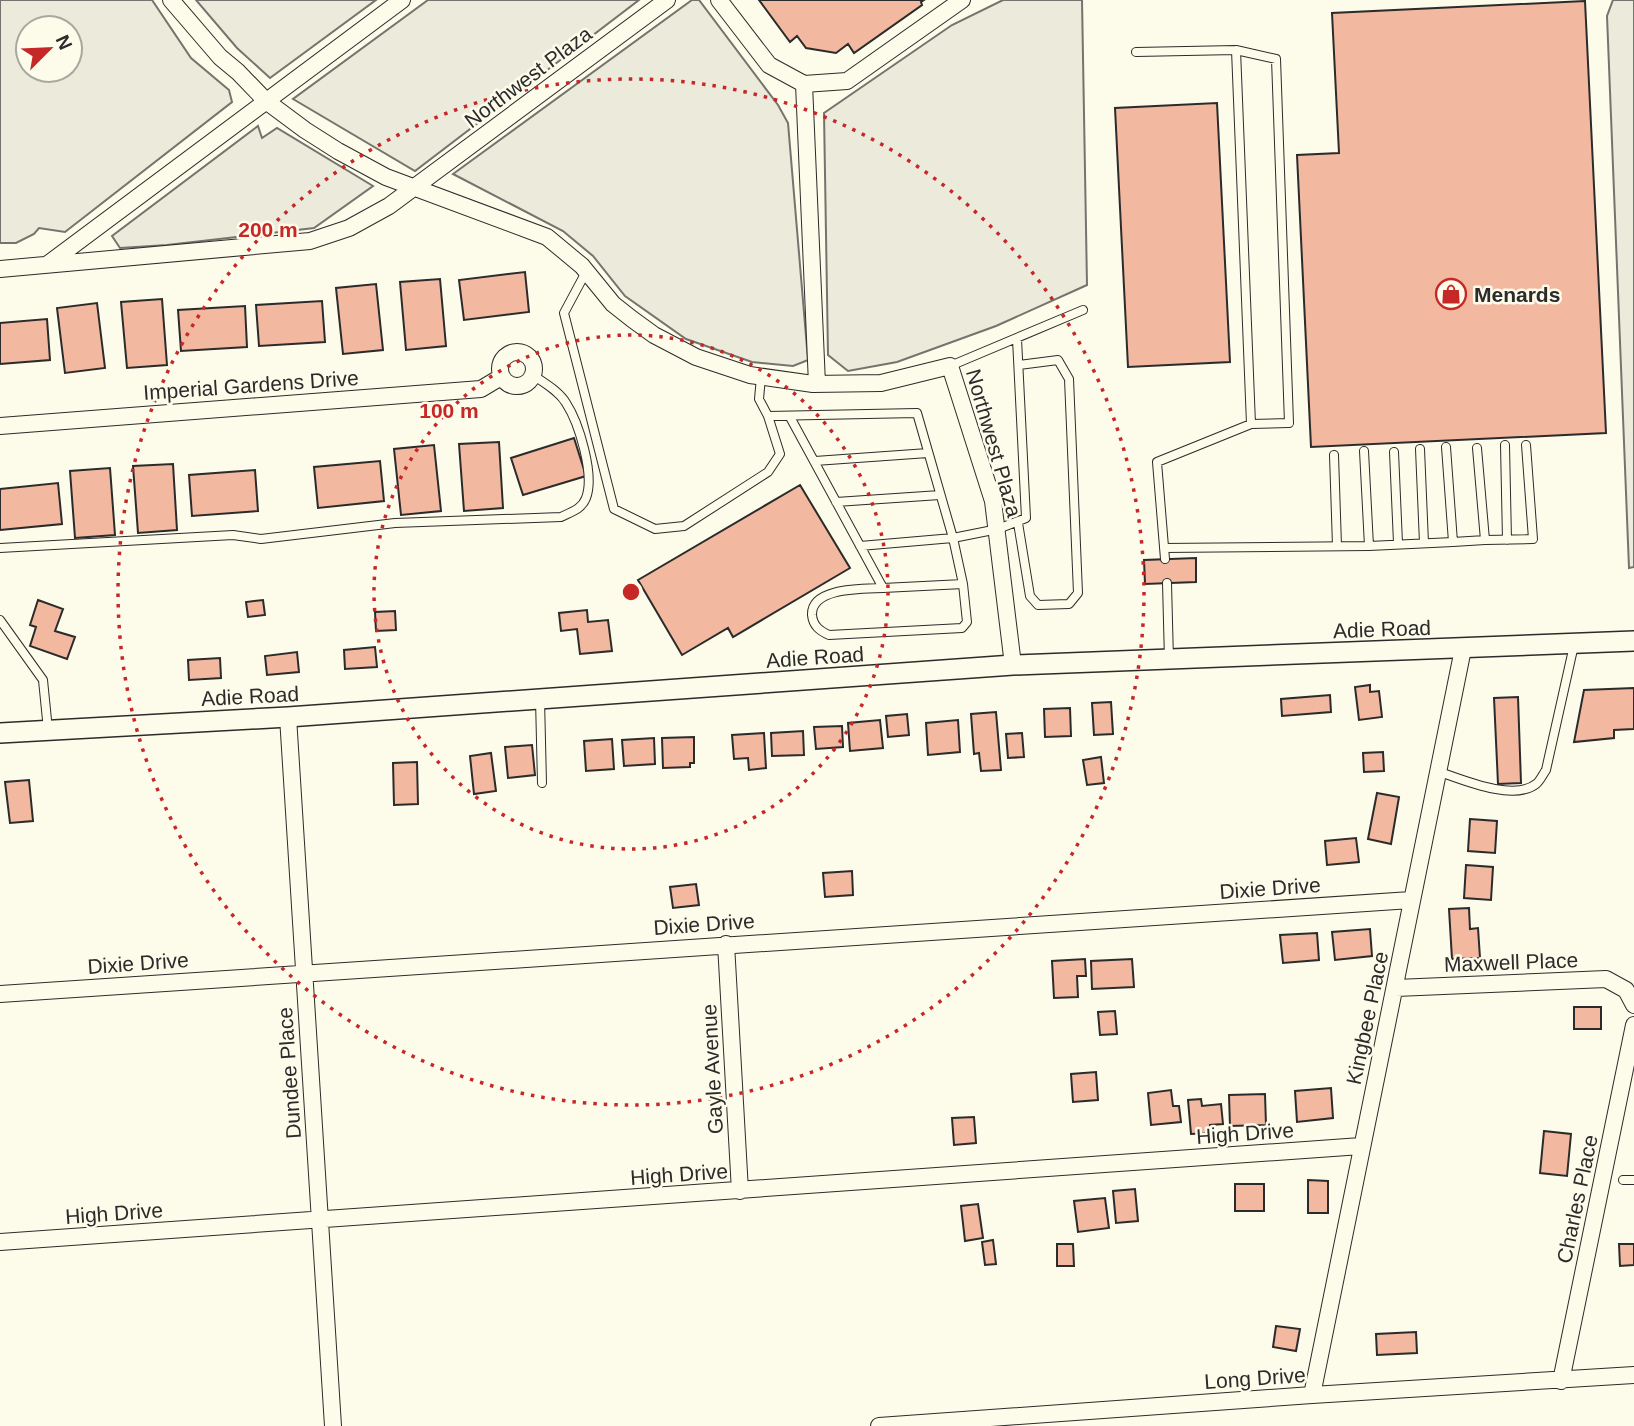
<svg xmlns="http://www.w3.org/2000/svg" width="1634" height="1426" font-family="Arial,sans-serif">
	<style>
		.parking { fill: #eceadb; stroke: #74746e; stroke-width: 2; fill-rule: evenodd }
		.building { fill: #f2b8a0; stroke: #2b2b2b; stroke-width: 2 }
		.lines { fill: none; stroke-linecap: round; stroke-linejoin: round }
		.service-casing { stroke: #2b2b2b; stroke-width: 10 }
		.minor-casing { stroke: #2b2b2b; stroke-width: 18 }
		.tertiary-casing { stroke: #2b2b2b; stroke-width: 22 }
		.service { stroke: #fdfbea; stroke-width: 8 }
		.minor { stroke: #fdfbea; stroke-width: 16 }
		.tertiary { stroke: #fdfbea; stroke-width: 19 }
		.ring { fill: none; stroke: #c62828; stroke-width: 3.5; stroke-dasharray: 3.5 7 }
		.labels { text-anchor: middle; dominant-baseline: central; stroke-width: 5; stroke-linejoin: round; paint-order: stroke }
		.street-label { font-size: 21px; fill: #2b2b2b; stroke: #fdfbea }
		.poi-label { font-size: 21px; font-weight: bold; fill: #2b2b2b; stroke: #fdfbea; text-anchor: start }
		.centre { fill: #c62828; stroke: #fdfbea; stroke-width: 3.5 }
		.ring-label { font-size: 21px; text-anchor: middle; font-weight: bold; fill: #c62828; stroke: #fdfbea; stroke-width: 5; stroke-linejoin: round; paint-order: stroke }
	</style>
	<rect width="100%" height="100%" fill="#fdfbea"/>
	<path class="parking" d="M0 0H152L191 58 229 90 232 102 65 232 39 228 34 234 16 243H0ZM28 28H70V70H28Z
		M196 0H376L270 78 237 48Z
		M428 0H639L415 171 293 99Z
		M692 0H699L778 105 788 123 808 360 793 366 752 362 686 339 625 296 593 256 563 231 453 174Z
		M1003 0H1082L1087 285 996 326 897 362 848 371 828 355 824 113 952 25Z
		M1613 0H1634V567L1629 568 1607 16Z
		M258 126 262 138 277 128 373 186 314 228 167 245 120 248 112 236Z"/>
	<path class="building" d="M759 0H924L921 2 922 5 854 53 848 44 836 53 806 48 797 36 790 42Z
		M1585 1 1606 433 1311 447 1297 155 1339 153 1332 13Z
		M1217 103 1230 362 1128 367 1115 108Z
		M525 272 529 312 464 320 459 280Z
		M440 279 446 346 406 350 400 282Z
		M376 284 383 350 343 354 336 288Z
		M162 299 167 365 127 368 121 302Z
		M322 301 325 342 259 346 256 305Z
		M97 303 105 368 65 373 57 308Z
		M245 306 247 347 181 351 178 310Z
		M47 319 50 360 0 364V323Z
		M574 438 586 476 523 495 511 458Z
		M499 442 503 508 464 511 459 444Z
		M434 445 441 511 401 515 394 449Z
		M380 461 384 501 318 508 314 467Z
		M173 464 177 530 138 533 133 466Z
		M110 468 115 535 75 538 70 471Z
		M255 470 258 511 192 516 189 475Z
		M58 483 62 524 0 530V489Z
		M800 485 850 568 733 637 728 628 682 655 638 580Z
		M1196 558V582L1145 584 1144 560Z
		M38 600 63 609 55 631 75 637 67 659 30 646 36 627 30 625Z
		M263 600 265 615 248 617 246 602Z
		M587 610 588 622 608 620 612 651 580 654 577 629 561 631 559 613Z
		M395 611 396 630 376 631 375 612Z
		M375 647 377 667 345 669 344 650Z
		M297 652 299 672 267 675 265 656Z
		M220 658 221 678 189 680 188 660Z
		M1370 685V692L1379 691 1382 717 1359 720 1355 687Z
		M1634 688V729L1614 730V738L1574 742 1584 690Z
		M1330 695 1331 712 1282 716 1281 699Z
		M1518 697 1521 783 1498 784 1494 698Z
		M1111 702 1113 734 1094 735 1092 703Z
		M1070 708 1071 736 1045 737 1044 709Z
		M996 712 1001 770 981 771 979 753 974 754 971 714Z
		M907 714 909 735 888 737 886 716Z
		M880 720 883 748 850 751 848 723Z
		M958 720 960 752 928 755 926 723Z
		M842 726 843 747 816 749 814 727Z
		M803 731 804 755 772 756 771 733Z
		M764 733 766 768 749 770 748 758 734 759 732 735Z
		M1022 733 1024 757 1008 758 1006 734Z
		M694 737V763H690V767L663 768 662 738Z
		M654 738 655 764 624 766 622 740Z
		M612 739 614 769 586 771 584 741Z
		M532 745 535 775 508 778 505 747Z
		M1383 752 1384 771 1364 772 1363 753Z
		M491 753 496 791 474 794 470 756Z
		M1101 757 1104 783 1087 785 1083 760Z
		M417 762 418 804 394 805 393 763Z
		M29 780 33 821 10 823 5 782Z
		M1377 793 1399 797 1391 844 1368 839Z
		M1470 819 1497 821 1495 853 1468 851Z
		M1356 838 1359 862 1327 865 1325 841Z
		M1466 865 1493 867 1491 900 1464 898Z
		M852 871 853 895 825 897 823 873Z
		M696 884 699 905 673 908 670 887Z
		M1469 908 1470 929 1478 928 1480 958 1452 959 1449 909Z
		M1370 929 1372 956 1335 960 1332 932Z
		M1317 933 1319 960 1283 963 1280 935Z
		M1085 959 1086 976H1077L1078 997 1054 998 1052 961Z
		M1132 959 1134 987 1092 989 1091 961Z
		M1574 1007H1601V1029H1574Z
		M1115 1011 1117 1034 1100 1035 1098 1012Z
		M1096 1072 1098 1100 1073 1102 1071 1074Z
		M1331 1088 1333 1118 1297 1122 1295 1091Z
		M1171 1090 1173 1106H1179L1181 1122 1151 1125 1148 1093Z
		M1265 1094 1266 1125 1230 1126 1229 1095Z
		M1201 1099 1202 1106 1221 1104 1223 1124 1210 1125 1211 1133 1191 1134 1188 1100Z
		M974 1117 976 1143 954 1145 952 1118Z
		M1544 1131 1571 1134 1567 1176 1540 1173Z
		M1308 1180 1328 1181V1213H1308Z
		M1235 1184H1264V1211H1235Z
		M1135 1189 1138 1221 1116 1223 1113 1191Z
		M1105 1198 1109 1228 1078 1232 1074 1201Z
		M978 1204 983 1238 965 1241 961 1206Z
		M993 1240 996 1264 985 1265 982 1242Z
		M1057 1244H1073L1074 1266H1057Z
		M1619 1244H1634V1265L1620 1266Z
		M1276 1326 1300 1329 1296 1351 1273 1347Z
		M1416 1332 1417 1353 1377 1355 1376 1334Z"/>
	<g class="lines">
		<g class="service-casing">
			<path id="service" d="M1236 50 1276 59 1289 423 1251 424
				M1136 52 1236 50 1251 424 1157 462 1165 559
				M586 272 564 313 614 509 655 529 684 526 768 472 780 454 768 416
				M950 366 1083 310
				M761 377 759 399 768 416 917 413 953 538 998 529 1026 518 1017 339
				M790 417 883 588 963 584
				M1505 445 1507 540
				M1477 448 1485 540 1533 539 1526 445
				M1420 449 1424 543
				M1364 451 1369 546
				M1394 452 1398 543
				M1334 455 1337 546
				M815 461 928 453
				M836 502 940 495
				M1018 523 1030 596 1038 605 1069 604 1078 593 1069 379 1058 360 1019 365
				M1453 542 1485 540
				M860 546 953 538 963 584 967 622 962 628 829 635C820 631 813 626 812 615 811 587 863 589 883 588
				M0 548 233 535 261 539 395 523 561 517C571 512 582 509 586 498 595 475 579 423 566 403 559 391 544 383 533 375
				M1164 548 1369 546 1453 542 1446 447
				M1167 583 1169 660
				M0 620 43 680 48 730
				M540 699 542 783
				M1437 771C1461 779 1513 802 1536 784 1540 781 1543 774 1546 770L1574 645
				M1623 1180H1634"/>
		</g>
		<g class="minor-casing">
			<path id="minor" d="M171 0 220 57 238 72 266 101 305 130 338 151 386 177 547 237 582 266 613 304 632 319 654 335 696 357 750 375 813 384 881 383 950 366 993 501 1013 665
				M719 0 769 65 804 84 847 81 962 0
				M804 84 817 384
				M48 264 402 0
				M0 269 310 241 349 228 389 206 667 0
				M500 369a17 17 0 1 1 34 0a17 17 0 1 1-34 0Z
				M0 426 481 389 501 377
				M288 717 333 1426
				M726 944 740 1191
				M1396 988 1606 979 1626 990 1634 1005
				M0 994 1411 900
				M0 1242 1361 1146
				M1561 1381 1634 1025
				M1312 1395 1463 649
				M879 1426 1312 1395 1634 1375"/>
		</g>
		<g class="tertiary-casing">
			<path id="tertiary" d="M0 733 288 717 1013 665 1634 641"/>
		</g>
		<use href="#service" class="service"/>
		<use href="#minor" class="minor"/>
		<use href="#tertiary" class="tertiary"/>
	</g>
	<g class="ring">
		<circle cx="631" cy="592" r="257"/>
		<circle cx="631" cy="592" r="513"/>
	</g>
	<defs>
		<g id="shop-ring" transform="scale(1.575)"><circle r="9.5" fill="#fdfbea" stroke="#c62828" stroke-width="1.5"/><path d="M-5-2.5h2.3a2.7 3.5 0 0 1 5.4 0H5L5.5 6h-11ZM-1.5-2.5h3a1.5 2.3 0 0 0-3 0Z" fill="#c62828"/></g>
	</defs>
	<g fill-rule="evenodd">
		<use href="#shop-ring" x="1451" y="294"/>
	</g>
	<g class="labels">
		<g class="street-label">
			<text transform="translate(528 77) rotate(-37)">Northwest Plaza</text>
			<text transform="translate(251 385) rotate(-4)">Imperial Gardens Drive</text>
			<text transform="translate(994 443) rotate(74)">Northwest Plaza</text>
			<text transform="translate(1382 629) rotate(-2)">Adie Road</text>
			<text transform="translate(815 657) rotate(-4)">Adie Road</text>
			<text transform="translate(250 696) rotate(-3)">Adie Road</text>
			<text transform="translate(1270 888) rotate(-4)">Dixie Drive</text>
			<text transform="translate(704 924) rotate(-4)">Dixie Drive</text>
			<text transform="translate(1511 962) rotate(-2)">Maxwell Place</text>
			<text transform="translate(138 963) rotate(-4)">Dixie Drive</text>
			<text transform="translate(1367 1018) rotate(-78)">Kingbee Place</text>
			<text transform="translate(712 1069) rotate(-93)">Gayle Avenue</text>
			<text transform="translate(289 1073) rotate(-94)">Dundee Place</text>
			<text transform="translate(1245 1133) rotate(-4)">High Drive</text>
			<text transform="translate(679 1174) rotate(-4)">High Drive</text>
			<text transform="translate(1577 1199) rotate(-78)">Charles Place</text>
			<text transform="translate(114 1213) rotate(-4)">High Drive</text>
			<text transform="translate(1255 1378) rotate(-4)">Long Drive</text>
		</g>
		<g class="poi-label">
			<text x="1474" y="294">Menards</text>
		</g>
	</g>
	<circle cx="631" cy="592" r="10" class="centre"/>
	<g class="ring-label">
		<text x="268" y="237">200 m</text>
		<text x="449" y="418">100 m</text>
	</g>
	<g transform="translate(49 49) rotate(66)"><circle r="33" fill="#fdfbea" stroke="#a9a89e" stroke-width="2"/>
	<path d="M0-5L12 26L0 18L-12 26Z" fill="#c62828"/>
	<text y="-10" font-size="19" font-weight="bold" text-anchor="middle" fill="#2b2b2b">N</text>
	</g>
</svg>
